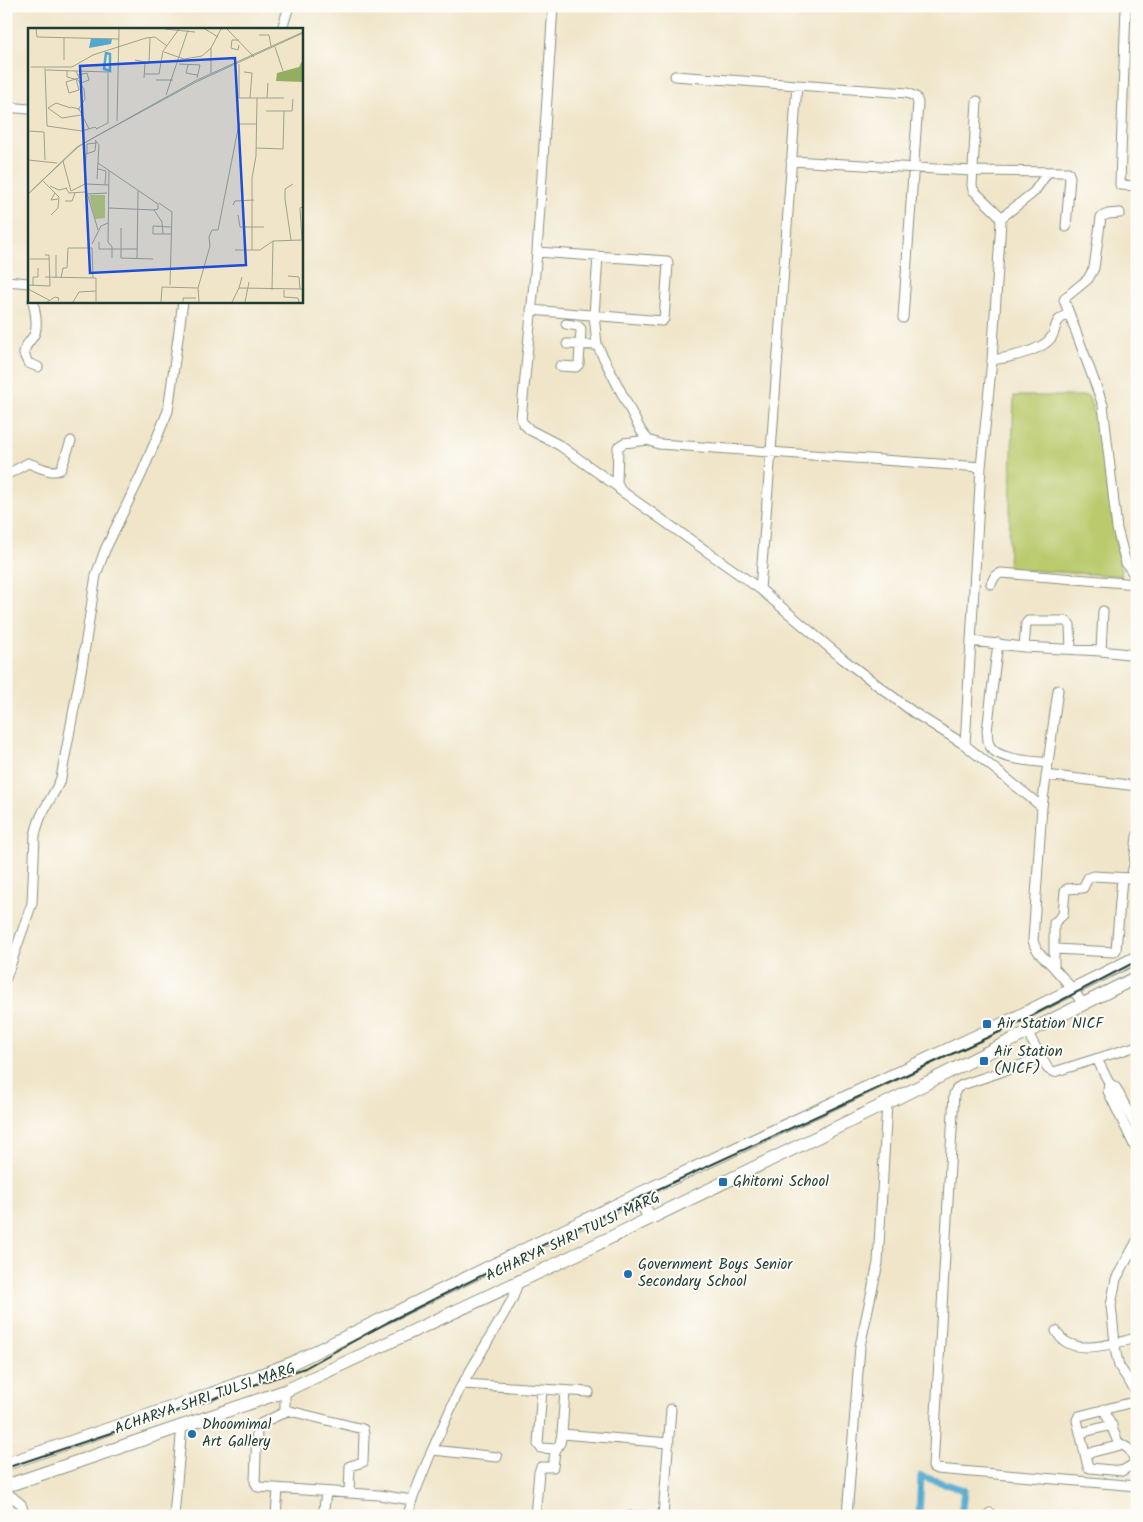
<svg xmlns="http://www.w3.org/2000/svg" width="1143" height="1522" font-family="Kalam,sans-serif">
	<style>
		.green { fill: #baca6d; stroke: #6c8450 }
		.lines { fill: none; stroke-linecap: round; stroke-linejoin: round }
		.canal { stroke: #52a9cf; stroke-width: 7 }
		.minor-casing { stroke: #88917e; stroke-width: 11 }
		.highway-casing { stroke: #88917e; stroke-width: 14 }
		.minor { stroke: #fff; stroke-width: 9 }
		.highway { stroke: #fff; stroke-width: 12 }
		.rail { stroke: #1f3d34; stroke-width: 2 }
		.poi-dot { fill: #1f6fb2; stroke: #fdfcf7; stroke-width: 2 }
		.labels { text-anchor: middle; dominant-baseline: central; stroke-width: 4; stroke-linejoin: round; paint-order: stroke }
		.poi-label { font-size: 15px; fill: #1f3d34; stroke: #fdfcf7; text-anchor: start }
		.street-label { font-size: 15px; fill: #1f3d34; stroke: #fdfcf7 }
		.inset-river { fill: none; stroke: #52a9cf; stroke-width: 2.5 }
		.inset-road { fill: none; stroke: #9ca28d; stroke-width: 1 }
		.view { fill: #1d4ed8; fill-opacity: 0.15; stroke: #1d4ed8; stroke-width: 2.5 }
		.inset-edge { fill: none; stroke: #1f3d34; stroke-width: 2.5 }
	</style>
	<rect width="100%" height="100%" fill="#fdfcf7"/>
	<filter id="ink" filterUnits="userSpaceOnUse"><feTurbulence type="fractalNoise" baseFrequency=".02" numOctaves="2"/><feDisplacementMap in="SourceGraphic" scale="10" xChannelSelector="R" yChannelSelector="G"/><feConvolveMatrix kernelMatrix="1 2 1 2 8 2 1 2 1" color-interpolation-filters="sRGB"/></filter>
	<filter id="wash" filterUnits="userSpaceOnUse"><feTurbulence type="fractalNoise" baseFrequency=".0096" numOctaves="4" result="noise"/><feDisplacementMap in="SourceGraphic" scale="20" xChannelSelector="R" yChannelSelector="G"/><feGaussianBlur stdDeviation="1.12" result="paint"/><feColorMatrix in="noise" values="0 0 0 0 0 0 0 0 0 0 0 0 0 0 0 0 0 1.4 0 .05"/><feComposite in="paint" operator="in"/></filter>
	<g filter="url(#wash)">
		<rect width="100%" height="100%" fill="#f0e5c9"/>
		<path class="green" d="M1014 396H1088L1098 422 1122 576 1008 569Z"/>
		<g class="lines">
			<path class="canal" d="M919 1516 921 1476 964 1490 961 1516"/>
		</g>
	</g>
	<g filter="url(#ink)">
		<g class="lines">
			<g class="minor-casing">
				<path id="minor" d="M553 6 537 252 521 419 523 423 530 430 559 445 618 487
					M1126 6 1120 184V185L1137 186
					M282 29 289 6
					M675 76 907 93 916 97 918 103 903 318
					M6 107 29 109
					M791 161 972 171 1068 172 1070 177 1066 227
					M1001 218 1034 192 1048 172
					M598 256 594 315 597 345 641 431 648 440 659 444 981 467
					M6 281 29 283
					M33 301C35 311 38 324 35 333 32 341 24 344 24 354L28 363 38 367
					M531 310 662 321 664 319 668 264 667 261 537 252
					M1069 313 1103 405 1117 529 1126 563 1137 579
					M567 344 597 345
					M992 360C1008 358 1041 351 1051 338 1055 333 1055 324 1059 320 1062 317 1066 315 1069 313L1064 300 1066 297 1088 279 1094 268 1101 217 1108 214 1120 213
					M560 366 576 367 579 364 581 329 578 326 566 324
					M648 440 624 443 618 447 617 482 620 490 760 589 843 659 913 712 965 745 1042 807
					M6 475 28 463C38 466 52 475 61 469L71 441
					M991 584 995 576 1001 573 1137 584
					M760 589 771 451 797 85
					M971 641 1024 647 1101 651 1137 655
					M998 643 987 731C988 735 987 740 989 744 994 760 1033 761 1048 763
					M1024 647 1026 624 1028 621H1066L1070 625 1071 649
					M1101 651 1103 611
					M1058 690 1042 807 1033 940C1035 953 1048 960 1056 970 1066 981 1075 992 1083 1004
					M965 745 981 467 992 360 1001 221 998 214 973 190 972 185 977 101
					M1046 775 1137 786
					M1054 949 1114 952 1116 950 1122 878
					M1054 968V923L1063 915 1065 891 1067 889 1083 888 1088 878 1093 876 1131 878 1134 865 1137 836
					M6 978 32 903 35 835C37 827 39 819 43 812 49 800 56 791 61 778L82 666 96 575 105 550 142 473 168 411 183 301
					M1027 1032 1048 1069 1054 1072 1137 1046
					M1042 1058 962 1085 957 1088 954 1094 933 1467 937 1469 1137 1486
					M1097 1059 1109 1083 1108 1091 1137 1151
					M1109 1083 1116 1088 1137 1129
					M1137 1241 1116 1279 1111 1305 1116 1353 1119 1366 1137 1393
					M1056 1331C1071 1359 1113 1343 1137 1338
					M463 1384 589 1392
					M542 1389 538 1444 541 1448 556 1449
					M285 1391V1412L262 1423 257 1428 255 1482 258 1487 379 1495 412 1500
					M1137 1401 1079 1416 1077 1420 1088 1467 1090 1468 1122 1471 1137 1462
					M1104 1409 1118 1442 1129 1449 1136 1462
					M286 1410 363 1429 364 1435 363 1462 350 1466 349 1493
					M1080 1433 1112 1425
					M562 1434 565 1391
					M433 1450 497 1457
					M1085 1454 1121 1445
					M6 1492 21 1504 25 1516
					M174 1516 182 1425
					M276 1516 278 1489
					M323 1516 326 1493
					M408 1516 412 1500 430 1455 459 1390 512 1300 519 1280
					M535 1516 539 1472 541 1467H553L555 1451 560 1443 562 1434 669 1443
					M630 1516H641
					M663 1516 671 1409
					M847 1516 860 1346 878 1263 887 1103
					M990 1516V1513"/>
			</g>
			<g class="highway-casing">
				<path id="highway" d="M637 1195 650 1218
					M6 1464 211 1394 292 1363 637 1195 1011 1020 1137 957
					M6 1486 285 1391 548 1268 887 1103 1137 977"/>
			</g>
			<use href="#minor" class="minor"/>
			<use href="#highway" class="highway"/>
			<path class="rail" d="M6 1468 305 1368 388 1322 626 1204 1008 1028 1137 961"/>
		</g>
	</g>
	<g class="poi-dot">
		<rect x="982" y="1019" width="10" height="10" rx="2.5"/>
		<rect x="979" y="1056" width="10" height="10" rx="2.5"/>
		<rect x="718" y="1177" width="10" height="10" rx="2.5"/>
		<circle cx="628" cy="1274" r="5"/>
		<circle cx="192" cy="1434" r="5"/>
	</g>
	<g class="labels">
		<g class="poi-label">
			<text x="997" y="1024">Air Station NICF</text>
			<text x="994" y="1052">Air Station<tspan x="994" dy="17">(NICF)</tspan></text>
			<text x="733" y="1182">Ghitorni School</text>
			<text x="638" y="1265">Government Boys Senior<tspan x="638" dy="17">Secondary School</tspan></text>
			<text x="202" y="1425">Dhoomimal<tspan x="202" dy="17">Art Gallery</tspan></text>
		</g>
		<g class="street-label">
			<text transform="translate(573 1237) rotate(-25)">ACHARYA SHRI TULSI MARG</text>
			<text transform="translate(205 1399) rotate(-19)">ACHARYA SHRI TULSI MARG</text>
		</g>
	</g>
	<g transform="translate(28 28)">
		<rect width="275" height="275" fill="#f0e5c9"/>
		<path d="M61 167H77V190L67 191Z" fill="#baca6d"/>
		<path d="M275 31V54L248 53 249 45 271 39Z" fill="#93ae60"/>
		<path d="M63 10 84 11 83 16 61 20Z" fill="#52a9cf"/>
		<path class="inset-river" d="M78 25 82 26V43L76 41Z"/>
		<path class="inset-road" d="M8 1 9 9 91 11M137 1 167 4M177 1 190 9M199 1 226 29M231 7H241L243 18M36 10V32M211 17 210 22 203 20 204 12H211M247 19 255 43M136 24 156 31 174 28 183 20 193 1M107 32 121 35 122 10M151 36 172 37 169 50M211 36V70H256M160 37 158 45 169 47M3 39H44L65 27 118 10 127 9 139 18M17 40 19 98 54 103 67 99 69 101M18 42 80 44V95L68 101M39 43V49L50 52 56 61 57 71 50 82M216 44 224 45 222 70M183 45V20M117 46H131L135 23 151 1M50 47 59 45 61 52 53 55M116 50 117 35M48 51 51 62 41 65 38 54 51 50 48 43M128 52H145M138 67 160 2M239 70 240 55M43 79 51 81 61 101M43 80 28 75 20 80 34 90 53 87M238 83H264L265 71M89 93 91 1M0 103 16 104 17 132M67 112 71 117 69 151M228 120 255 121 256 83M59 126V116L68 115M0 132 29 135M35 133 43 163 57 156 81 157M70 135 130 176V181L126 182 81 180M70 141 78 143 77 157M81 143 80 214 84 219V230M15 153 31 169 30 180 23 187M57 156 58 126 67 123 68 113M22 158 31 162 39 160M38 160 41 165 57 164 60 168 70 202M27 165 23 172 30 171M0 166 50 119 65 110 168 54 275 5M0 166 49 119 167 53 275 4M59 166 79 165M37 173H44L47 165M131 175 144 184 142 257M205 177 207 173 226 172M126 182 134 194 135 206M210 187 212 199H236M93 200V230L125 231M143 206H125V198L143 199M263 212 257 171V161L265 156M274 212 272 180 275 179M71 214V221H109M64 216 73 198 80 195M207 222H232L245 213 274 212M224 222V150L228 128 229 70M0 231H21M109 231 110 163M260 248 271 249 272 261M17 249 68 250V274M214 249 211 260 275 261M28 250V227M33 250 35 240H39L40 220H64L65 250M0 257 22 258 21 227H17M5 258V249H10V240M0 261 21 272M244 262 245 213M256 262V269L270 270 271 274M19 274 27 269 31 270 30 273M45 274 51 264 68 263M133 274 134 259 170 260M155 274V270H168M171 274 170 260 182 218 181 209 184 202H190L211 96H229M204 274 211 260M217 274 221 254"/>
		<path class="view" d="M207 30 218 237 62 245 52 38Z"/>
		<rect width="275" height="275" class="inset-edge"/>
	</g>
	<rect width="1143" height="1522" fill="none" stroke="#fdfcf7" stroke-width="25"/>
</svg>
